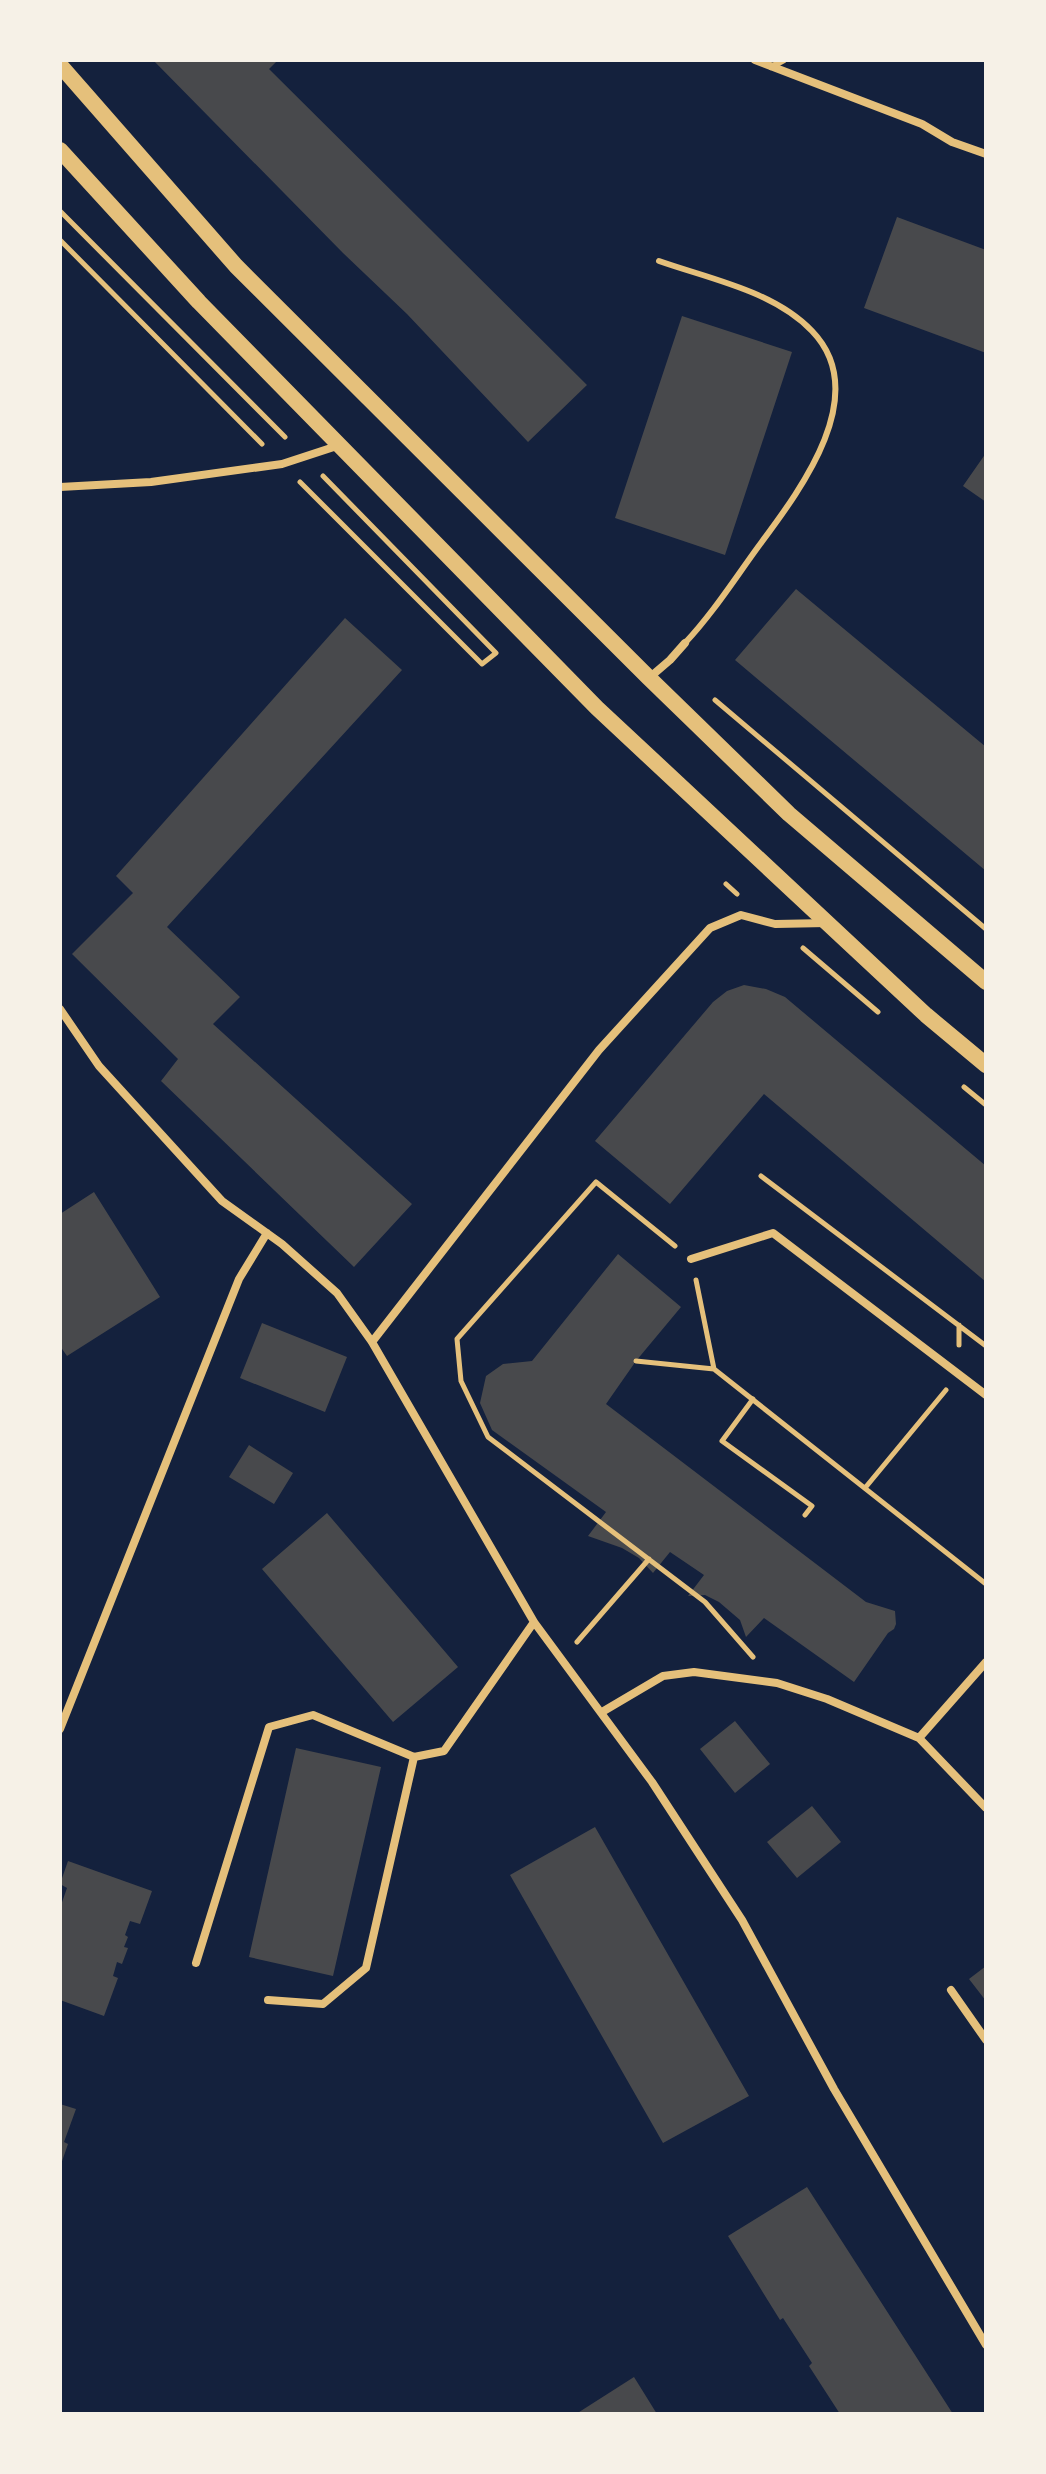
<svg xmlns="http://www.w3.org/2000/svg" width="1046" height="2474" font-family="'Varela Round',sans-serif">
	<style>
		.building { fill: #48494c }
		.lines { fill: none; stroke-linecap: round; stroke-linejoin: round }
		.path { stroke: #e5c07b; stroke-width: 5 }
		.service { stroke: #e5c07b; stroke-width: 6 }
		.minor { stroke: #e5c07b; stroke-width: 8 }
		.secondary { stroke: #e5c07b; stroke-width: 16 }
	</style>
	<rect width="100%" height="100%" fill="#14213d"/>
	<path class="building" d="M153 60H278L269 69 587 385 528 442 407 314 343 253Z
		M897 217 986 250V353L864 308Z
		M682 316 792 352 725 555 615 518Z
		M986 453V502L963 486Z
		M796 589 986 747V871L735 660Z
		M345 618 402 670 167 927 240 997 213 1024 412 1204 354 1267 161 1081 178 1059 72 954 133 893 116 876Z
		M744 985 766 989 785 997 986 1166V1282L764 1094 670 1204 595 1141 713 1002 727 991Z
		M94 1192 160 1297 67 1356 60 1346V1214Z
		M618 1254 681 1307 636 1361 606 1404 866 1602 895 1611 896 1624 894 1629 888 1633 854 1682 764 1618 746 1637 740 1620 719 1602 705 1595 688 1596 704 1575 670 1552 653 1573 639 1558 622 1548 588 1536 606 1512 492 1430 480 1403 486 1376 503 1364 532 1361Z
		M262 1323 347 1357 325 1412 240 1378Z
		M249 1445 293 1473 274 1504 229 1477Z
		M327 1513 458 1667 393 1722 262 1569Z
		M735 1721 770 1764 735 1793 700 1749Z
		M296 1748 381 1767 333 1976 249 1957Z
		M812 1806 841 1842 797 1878 767 1842Z
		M595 1827 749 2096 663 2143 510 1875Z
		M68 1861 152 1891 140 1924 130 1921 125 1935 128 1937 124 1947 128 1948 122 1964 117 1962 113 1976 118 1978 104 2016 60 2000V1908L67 1888 60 1884Z
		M986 1966V2001L969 1979Z
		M60 2104 76 2109 64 2142 68 2144 60 2167Z
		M807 2187 953 2414H840L809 2366 812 2363 783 2318 780 2320 728 2236Z
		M634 2377 657 2414H576Z"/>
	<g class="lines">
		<path class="path" d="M60 211 285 437
			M60 240 262 444
			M300 482 482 664 496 653 323 476
			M715 700 986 929
			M726 884 737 894
			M803 948 878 1012
			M964 1087 986 1105
			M761 1176 986 1346
			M675 1246 596 1182 457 1339 461 1381 488 1437 705 1602 753 1657
			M696 1280 714 1369
			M959 1325V1345
			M636 1361 714 1369 986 1584
			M753 1399 722 1441 812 1506 805 1515
			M865 1488 946 1390
			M577 1642 649 1559"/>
		<path class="service" d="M771 67 784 60
			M659 261C710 279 774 291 812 331 874 395 798 493 758 547 734 580 713 613 685 643"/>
		<path class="minor" d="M755 60 922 124 952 142 986 154
			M60 487 151 482 282 464 340 445
			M649 678 670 660 685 643
			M60 1009 99 1066 222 1201 282 1244 337 1293 372 1342 534 1622 652 1782 742 1920 834 2089 986 2345
			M691 1259 773 1233 986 1395
			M372 1342 599 1050 710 928 741 915 775 924 827 923
			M986 1662 919 1738 986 1808
			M602 1712 663 1676 694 1672 777 1683 827 1699 919 1738
			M60 1729 239 1279 267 1233
			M196 1963 269 1727 313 1715 414 1757 444 1751 534 1622
			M951 1990 986 2040
			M268 2000 323 2004 366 1968 414 1757"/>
		<path class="secondary" d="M60 65 236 266 649 678 789 814 986 982
			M60 150 199 302 597 708 926 1015 986 1065"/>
	</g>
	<rect width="1046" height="2474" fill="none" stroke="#f6f1e7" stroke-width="124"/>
</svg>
